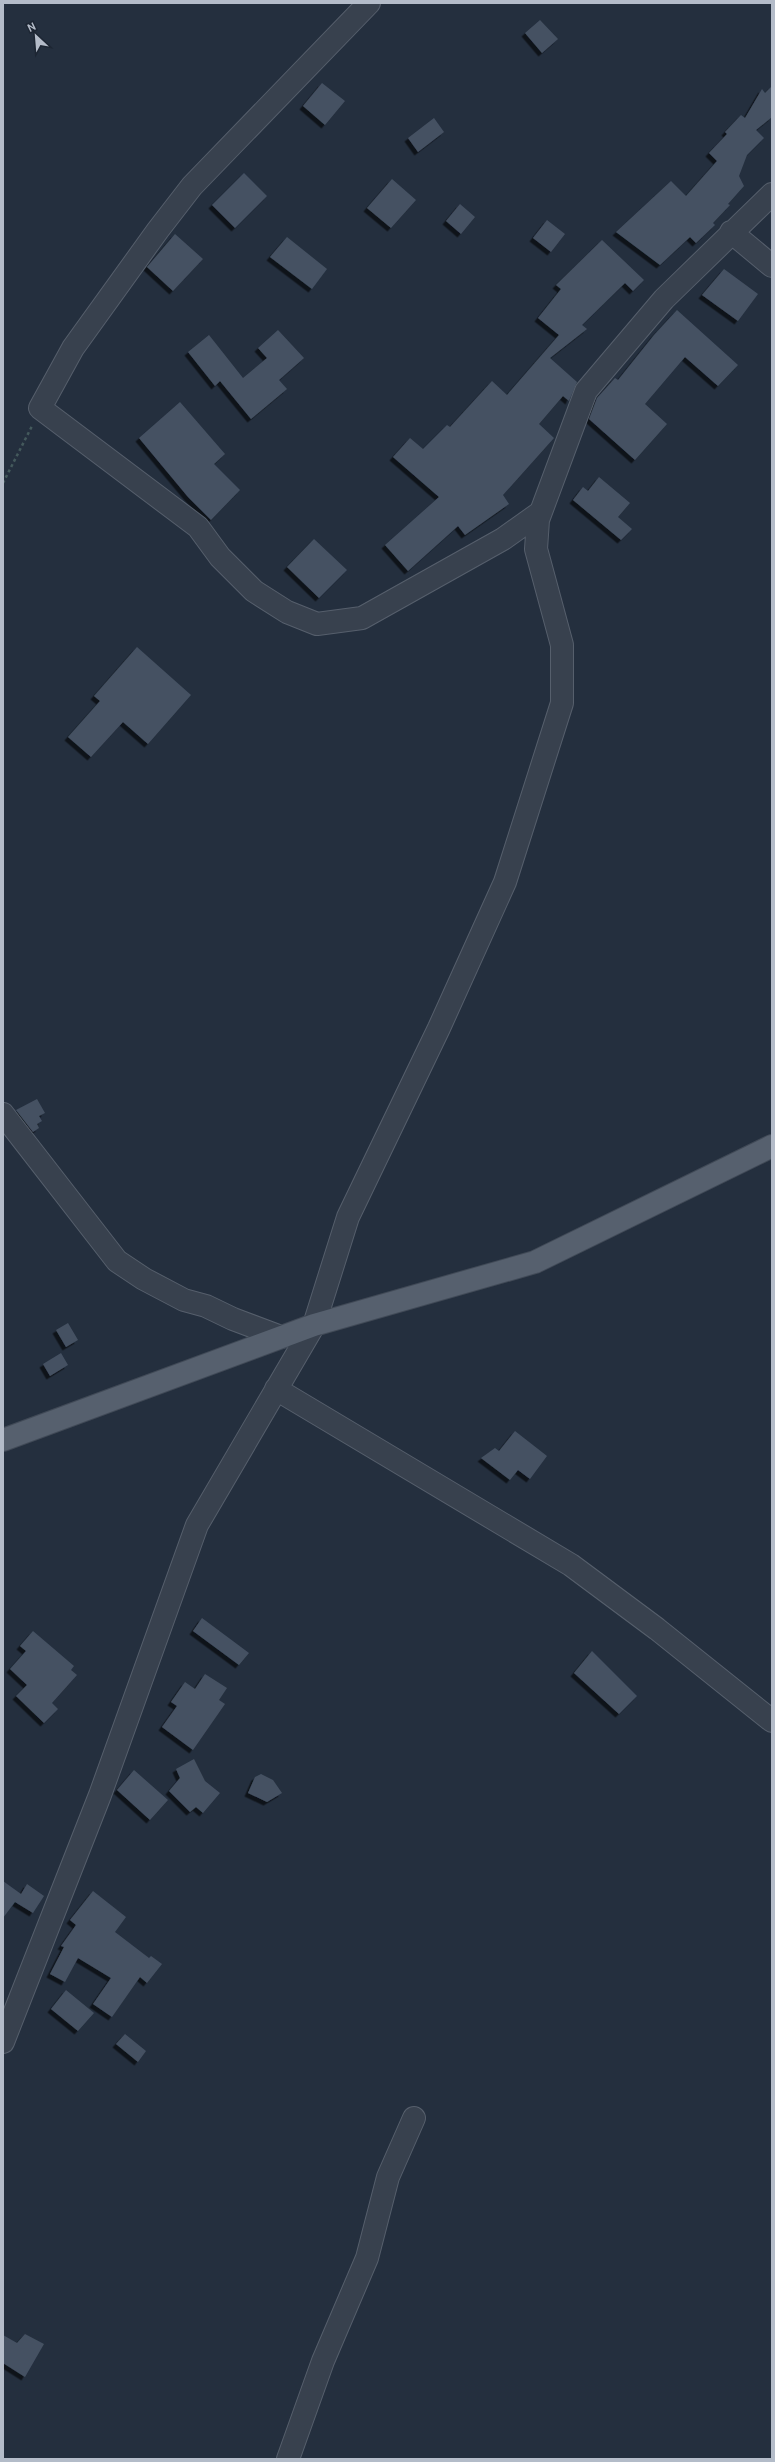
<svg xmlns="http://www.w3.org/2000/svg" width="775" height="2462" font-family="Cabin,sans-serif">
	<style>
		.building { fill: #455162; filter: url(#shadow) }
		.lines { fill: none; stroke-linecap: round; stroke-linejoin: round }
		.minor-casing { stroke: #565f6c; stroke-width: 24 }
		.major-casing { stroke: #414a57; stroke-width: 24 }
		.path { stroke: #44595c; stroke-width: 2.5; stroke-dasharray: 3 3; stroke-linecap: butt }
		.minor { stroke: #38414e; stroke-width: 22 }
		.major { stroke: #56606e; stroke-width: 22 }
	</style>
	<defs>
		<filter id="shadow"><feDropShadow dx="-3.5" dy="3.5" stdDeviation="0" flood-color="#0009"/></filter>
	</defs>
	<rect width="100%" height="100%" fill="#242f3e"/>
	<path class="building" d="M540 20 558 39 542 53 525 33Z
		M322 83 345 101 325 125 303 106Z
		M772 86V117L756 130 764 138 747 155 739 176 744 186 728 204 730 205 713 223 715 225 696 243 690 237 660 265 616 232 671 181 686 196 717 161 709 153 727 134 725 132 741 115 745 118 762 89 765 93Z
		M434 118 444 132 418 152 408 138Z
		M244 173 267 196 235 228 212 205Z
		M392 179 416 200 391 228 367 208Z
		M460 204 475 217 461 234 446 221Z
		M547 220 565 234 551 252 533 238Z
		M175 234 203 259 173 291 147 267Z
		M287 237 327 269 312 289 270 257Z
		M602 240 644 280 633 291 625 283 582 325 587 329 550 358 577 382 569 401 563 396 539 424 554 438 503 495 509 504 465 535 458 526 408 571 385 545 439 497 393 457 410 438 423 449 447 425 450 427 492 381 507 395 559 335 538 318 561 289 556 285Z
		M724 269 758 294 738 321 702 295Z
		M677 310 738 365 718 386 685 357 645 404 667 424 635 460 589 419 597 398 615 378 618 380 654 335Z
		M278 330 304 358 279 380 287 389 251 419 220 381 215 386 188 352 209 335 243 378 267 358 258 348Z
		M180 402 225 454 214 464 240 490 211 520 188 497 139 438Z
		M599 477 630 503 618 517 632 529 621 540 573 500 583 487 588 491Z
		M314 539 347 570 319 598 287 567Z
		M137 647 191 695 148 744 123 722 91 757 68 737 100 701 94 696Z
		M37 1099 45 1113 39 1116 42 1121 37 1124 39 1128 33 1132 16 1110Z
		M68 1323 78 1340 66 1347 56 1330Z
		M61 1353 68 1365 50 1376 43 1364Z
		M515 1431 547 1456 530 1479 518 1470 510 1480 481 1458 495 1448 499 1451Z
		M202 1618 249 1653 239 1665 193 1631Z
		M33 1631 74 1666 71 1670 77 1675 52 1703 58 1709 44 1723 16 1696 27 1685 10 1669 26 1651 20 1646Z
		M592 1651 637 1696 619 1714 574 1673Z
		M205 1674 227 1688 219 1700 225 1704 193 1750 162 1727 177 1706 171 1702 185 1682 195 1689Z
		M194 1759 205 1781 220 1793 203 1813 196 1807 190 1812 169 1791 180 1778 176 1769Z
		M134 1770 168 1800 150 1820 117 1790Z
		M261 1774 273 1780 282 1793 267 1802 248 1793 255 1777Z
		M3 1881 21 1894 27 1884 44 1896 33 1913 15 1902 3 1918Z
		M93 1891 126 1917 115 1932 149 1958 151 1956 162 1964 147 1983 140 1977 112 2017 93 2004 111 1978 78 1958 65 1982 50 1974 64 1947 61 1946 76 1925 70 1920Z
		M66 1990 94 2013 78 2031 51 2009Z
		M125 2034 146 2051 138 2062 116 2044Z
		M25 2334 44 2344 25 2377 3 2363V2335L17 2343Z"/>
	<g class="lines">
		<g class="minor-casing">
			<path id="minor" d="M369 3 192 186 158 230 73 348 40 408 198 527 220 557 254 591 287 612 317 624 362 618 503 539 541 512
				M731 232 772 266
				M3 1114 117 1261 144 1279 184 1300 206 1306 233 1319 281 1337
				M276 1389 571 1565 657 1629 772 1721
				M3 2042 100 1795 197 1525 314 1325 348 1217 439 1028 505 882 562 703V645L536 549 538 520 586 391 664 299 772 194
				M288 2459 323 2361 367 2258 388 2177 414 2118"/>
		</g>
		<g class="major-casing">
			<path id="major" d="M3 1440 314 1325 535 1262 772 1146"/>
		</g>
		<path class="path" d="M3 483 32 426"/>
		<use href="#minor" class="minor"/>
		<use href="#major" class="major"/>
	</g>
	<rect width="775" height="2462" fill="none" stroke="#b4bcc9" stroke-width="8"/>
	<g transform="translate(36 36) rotate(334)" stroke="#1d2633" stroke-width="3" paint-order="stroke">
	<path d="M0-3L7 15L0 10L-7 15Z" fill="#b4bcc9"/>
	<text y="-6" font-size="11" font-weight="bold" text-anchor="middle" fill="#b4bcc9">N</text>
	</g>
</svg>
